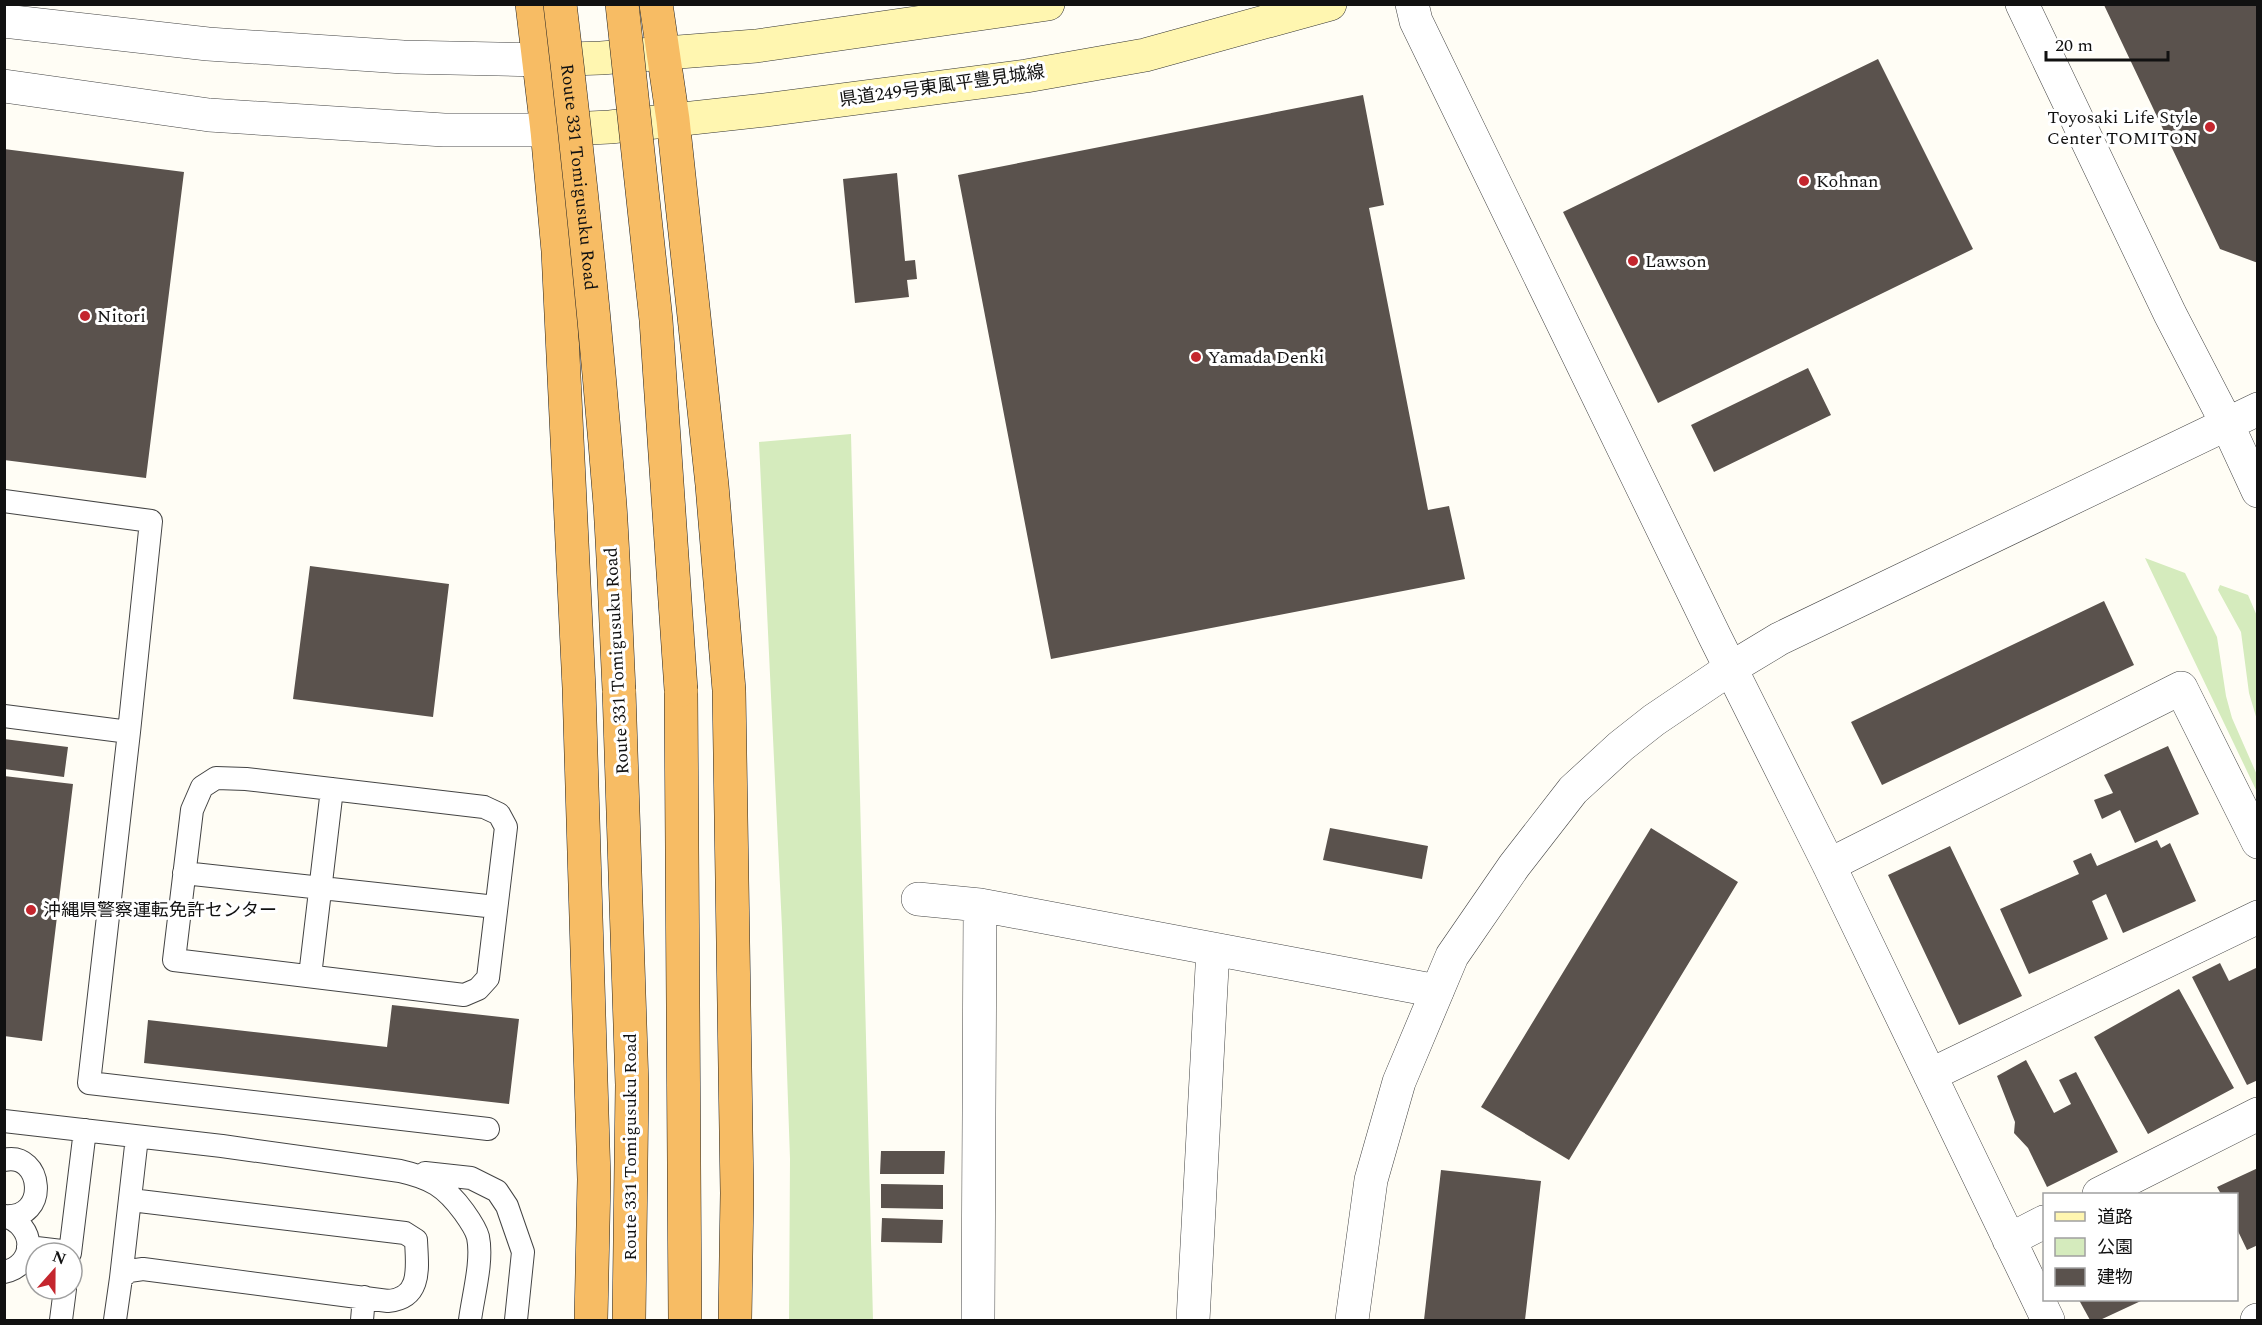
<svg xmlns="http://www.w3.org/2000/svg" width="2262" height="1325" font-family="Spectral,'Noto Sans JP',serif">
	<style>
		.green { fill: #d5ebbd }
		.building { fill: #5a524d }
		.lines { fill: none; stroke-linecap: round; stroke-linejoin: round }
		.service-casing { stroke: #444; stroke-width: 24 }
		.minor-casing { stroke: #444; stroke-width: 34 }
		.tertiary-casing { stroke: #444; stroke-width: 34 }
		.secondary-casing { stroke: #333; stroke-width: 34 }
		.trunk-casing { stroke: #222; stroke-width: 34 }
		.service { stroke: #fff; stroke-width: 22 }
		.minor { stroke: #fff; stroke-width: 33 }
		.tertiary { stroke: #fff; stroke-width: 33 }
		.secondary { stroke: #fff6b0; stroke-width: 33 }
		.trunk { stroke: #f7bc64; stroke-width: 33 }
		.trunk-bridge-casing { stroke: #222; stroke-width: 34; stroke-linecap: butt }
		.trunk-bridge { stroke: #f7bc64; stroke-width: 33 }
		.poi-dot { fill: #c4262e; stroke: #fff; stroke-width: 2 }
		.labels { text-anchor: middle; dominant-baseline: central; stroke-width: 6; stroke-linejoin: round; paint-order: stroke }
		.street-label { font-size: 18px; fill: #111; stroke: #fff }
		.poi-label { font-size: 18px; fill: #111; stroke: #fff; text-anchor: start }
	</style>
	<rect width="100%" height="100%" fill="#fffdf5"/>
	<path class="green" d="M851 434 873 1320H789L790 1159 782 928 759 442Z
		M2145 558 2185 573 2217 637 2226 696 2232 718 2257 775V792Z
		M2220 585 2248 595 2257 616V720L2249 693 2241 632 2218 590Z"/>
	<path class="building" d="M2104 5H2258V263L2220 249Z
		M1878 59 1973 249 1658 403 1563 212Z
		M1363 95 1384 205 1369 208 1428 510 1449 506 1465 579 1051 659 958 175Z
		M4 149 184 172 146 478 4 460Z
		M897 173 905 261 915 260 917 279 907 280 909 297 855 303 843 179Z
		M1808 368 1831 415 1714 472 1691 425Z
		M310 566 449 584 433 717 293 699Z
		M2104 601 2134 665 1882 785 1851 722Z
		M4 739 68 747 64 777 4 769Z
		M2168 746 2199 814 2135 843 2120 810 2102 819 2094 800 2113 793 2104 775Z
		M4 776 73 784 42 1041 4 1036Z
		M1330 828 1428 846 1422 879 1323 860Z
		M1651 828 1738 882 1569 1160 1481 1107Z
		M2157 840 2161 848 2170 843 2196 901 2123 933 2106 894 2092 901 2108 939 2029 974 2000 909 2079 874 2073 861 2091 853 2097 866Z
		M1950 846 2022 996 1959 1025 1888 875Z
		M2220 963 2229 981 2258 967V1080L2247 1085 2192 977Z
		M2179 989 2234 1088 2148 1134 2094 1037Z
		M392 1005 519 1019 509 1104 144 1063 148 1020 387 1047Z
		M2026 1060 2054 1113 2071 1104 2059 1080 2076 1072 2118 1152 2047 1187 2028 1148 2014 1133 2015 1122 1997 1076Z
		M881 1151H945L944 1174H880Z
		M2258 1168V1245L2247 1250 2236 1227V1194H2221L2217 1187Z
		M1441 1170 1541 1181 1525 1320H1424Z
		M881 1184 943 1185V1209L881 1208Z
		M882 1218 943 1220 942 1243 881 1242Z
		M2079 1300H2143L2100 1320H2090Z"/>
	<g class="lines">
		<g class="service-casing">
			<path id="service" d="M4 501 151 521 129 732 4 716
				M129 732 89 1083 488 1129
				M216 778 246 779 484 807 499 814 506 827 488 978 478 989 464 995 174 960 192 810 202 787Z
				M184 873 496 907
				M310 976 332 789
				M4 1121 222 1146 400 1171C431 1178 445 1186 464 1212 469 1219 476 1229 478 1237 483 1261 473 1296 470 1320
				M4 1160C43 1151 50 1220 4 1216
				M425 1173 471 1178 497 1191 507 1206 523 1252 516 1320
				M4 1216C36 1225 37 1265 4 1272
				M28 1247 70 1252
				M70 1253 85 1130
				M121 1278 137 1137
				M61 1320 65 1289
				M115 1320 121 1278 129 1271 143 1269 388 1301C423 1298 417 1266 416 1240L405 1233 131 1200
				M362 1320 364 1297"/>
		</g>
		<g class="minor-casing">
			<path id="minor" d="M1412 4 1416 21 1715 637 1829 865 2048 1320
				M1829 865 2181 688 2258 842
				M918 899 980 905 1437 991
				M1930 1075 2258 917
				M2099 1194 2258 1114
				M2009 1240 2044 1222
				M978 1320 980 905
				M1193 1320 1213 949
				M2257 1320H2258"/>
		</g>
		<g class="tertiary-casing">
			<path id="tertiary" d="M2022 4 2170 314 2227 424 2258 491
				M4 21 208 44 403 57 539 60
				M4 86 209 115 444 130H547
				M1352 1320 1371 1180 1399 1082 1452 956 1514 866 1573 790 1621 746 1654 720 1731 668 1779 639 2258 409"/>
		</g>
		<g class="secondary-casing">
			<path id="secondary" d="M539 60 601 58 756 46 1048 4
				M547 130 610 127 765 110 1026 76 1145 55 1330 4"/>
		</g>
		<g class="trunk-casing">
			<path id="trunk" d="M532 4 547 130 558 251 579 688 594 1179 591 1320
				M656 4 673 120 712 485 729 690 737 1193 735 1320
				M619 690 632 1085 629 1320
				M681 690 685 1320"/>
		</g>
		<use href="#service" class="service"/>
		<use href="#minor" class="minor"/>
		<use href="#tertiary" class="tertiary"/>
		<use href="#secondary" class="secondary"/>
		<use href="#trunk" class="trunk"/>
		<g class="trunk-bridge-casing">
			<g id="trunk-bridge">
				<path id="s1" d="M560 4C580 171 597 338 610 505 614 566 616 629 619 690"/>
				<path d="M622 4 656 320 681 690"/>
			</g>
		</g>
		<use href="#trunk-bridge" class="trunk-bridge"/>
	</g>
	<g class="poi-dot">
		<circle cx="2210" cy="127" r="6"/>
		<circle cx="1804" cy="181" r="6"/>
		<circle cx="1633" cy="261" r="6"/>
		<circle cx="85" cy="316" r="6"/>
		<circle cx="1196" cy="357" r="6"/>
		<circle cx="31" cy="910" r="6"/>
	</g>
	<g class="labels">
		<g class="street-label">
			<text transform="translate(942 86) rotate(-8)">県道249号東風平豊見城線</text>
			<text stroke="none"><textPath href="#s1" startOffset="174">Route 331 Tomigusuku Road</textPath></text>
			<text transform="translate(617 661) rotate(-93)">Route 331 Tomigusuku Road</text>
			<text transform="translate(630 1147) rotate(-90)">Route 331 Tomigusuku Road</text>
		</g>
		<g class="poi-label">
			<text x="2198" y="117" text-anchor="end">Toyosaki Life Style<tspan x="2198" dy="21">Center TOMITON</tspan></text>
			<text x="1816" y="181">Kohnan</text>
			<text x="1645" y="261">Lawson</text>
			<text x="97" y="316">Nitori</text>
			<text x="1208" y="357">Yamada Denki</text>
			<text x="43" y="910">沖縄県警察運転免許センター</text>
		</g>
	</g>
	<rect width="2262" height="1325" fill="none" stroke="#111111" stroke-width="12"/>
	<rect x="2043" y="1193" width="195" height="108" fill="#ffffff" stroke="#a0a0a0" stroke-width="1.5"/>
	<rect x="2055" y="1212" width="30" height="9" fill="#fff6b0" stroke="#a0a0a0" stroke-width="1.5"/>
	<text x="2097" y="1223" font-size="18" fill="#111111">道路</text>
	<rect x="2055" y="1238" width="30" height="18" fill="#d5ebbd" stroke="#a0a0a0" stroke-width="1.5"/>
	<text x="2097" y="1253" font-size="18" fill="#111111">公園</text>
	<rect x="2055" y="1268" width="30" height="18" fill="#5a524d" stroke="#a0a0a0" stroke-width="1.5"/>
	<text x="2097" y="1283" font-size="18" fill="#111111">建物</text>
	<g transform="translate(54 1271) rotate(21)"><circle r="28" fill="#ffffff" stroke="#a0a0a0" stroke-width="1.5"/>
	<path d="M0-4.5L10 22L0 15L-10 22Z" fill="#c4262e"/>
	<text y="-9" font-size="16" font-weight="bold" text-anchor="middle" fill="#111111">N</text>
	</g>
	<path d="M2046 51v9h122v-9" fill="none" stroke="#111111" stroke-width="3"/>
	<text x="2055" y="51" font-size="18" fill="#111111" stroke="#ffffff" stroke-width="4.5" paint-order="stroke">20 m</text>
</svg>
